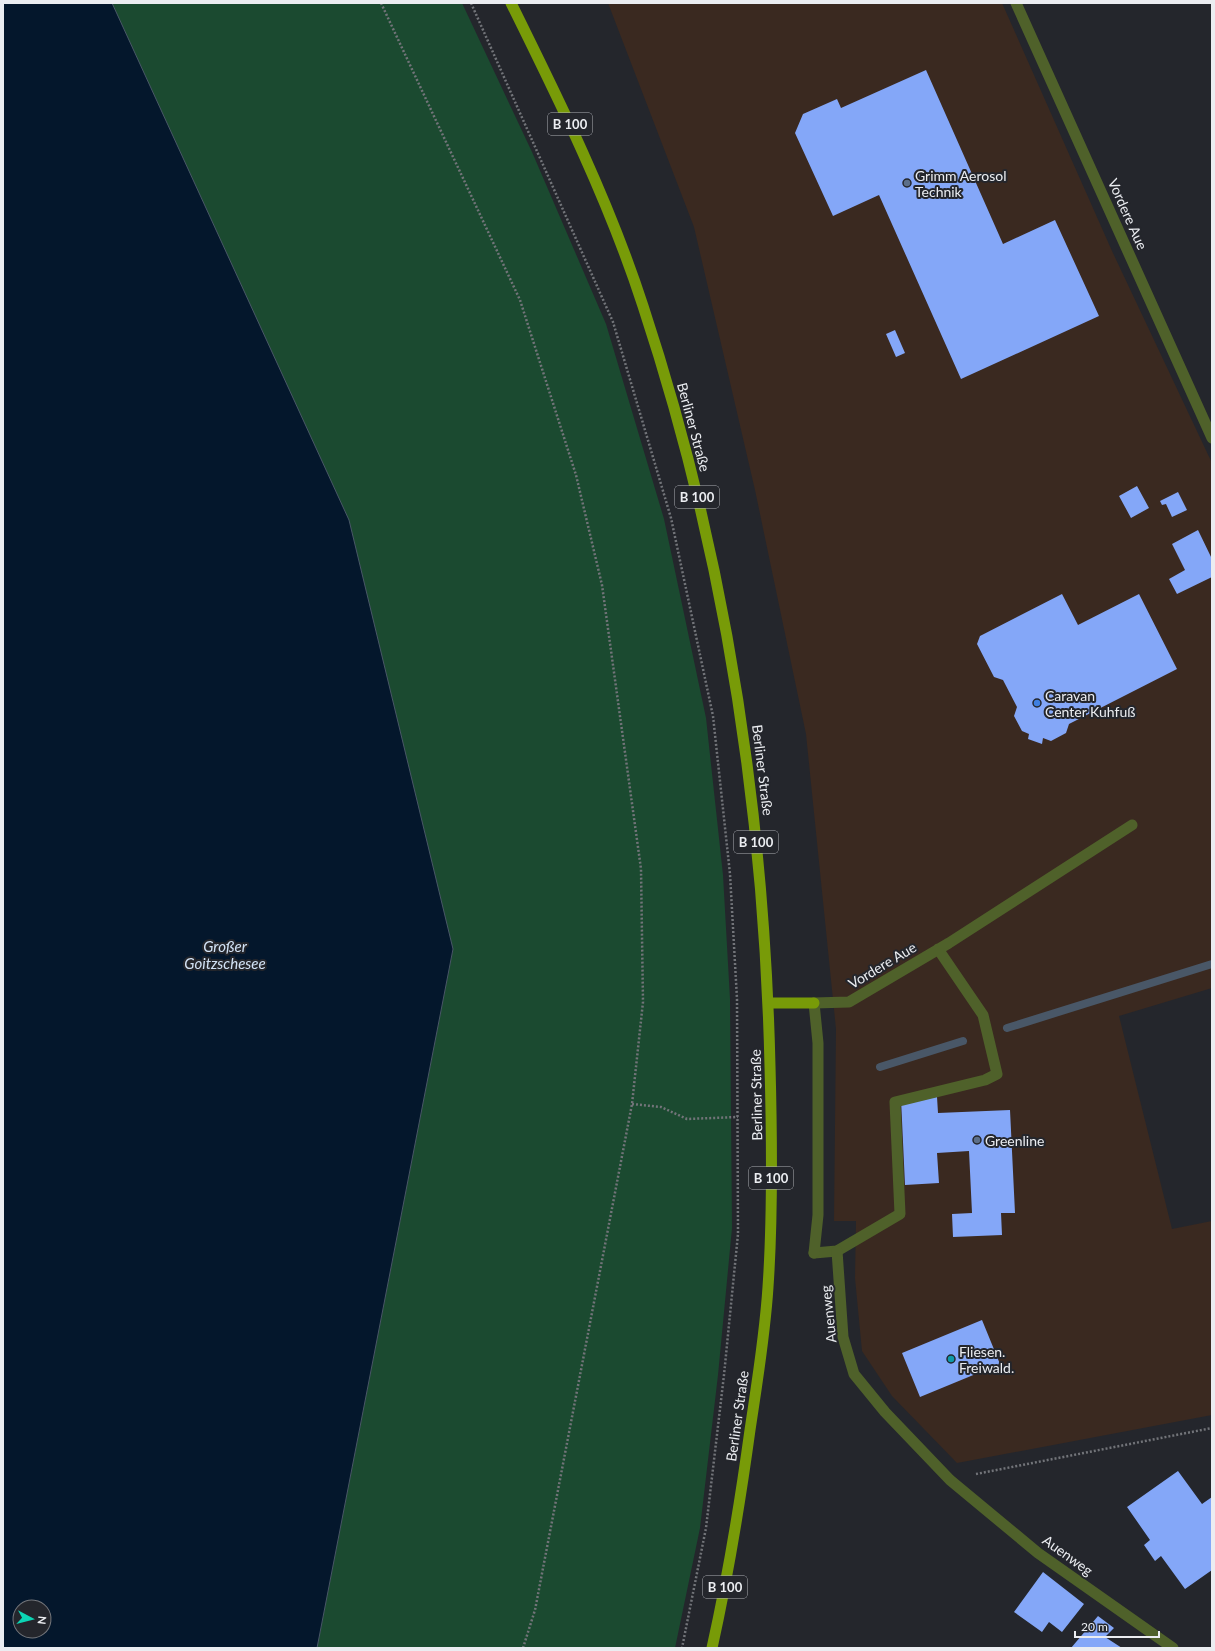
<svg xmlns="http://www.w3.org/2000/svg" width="1215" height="1651" font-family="Lato,sans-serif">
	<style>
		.commercial { fill: #3a2920 }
		.green { fill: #1b4a30 }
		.water { fill: #04172c; stroke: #495767; fill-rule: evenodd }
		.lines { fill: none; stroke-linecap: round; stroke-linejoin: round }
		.stream { stroke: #495767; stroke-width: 8 }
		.building { fill: #84a7f8 }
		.path { stroke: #727479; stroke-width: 2.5; stroke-dasharray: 2 2; stroke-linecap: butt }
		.service { stroke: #4f612a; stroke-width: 11 }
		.minor { stroke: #4f612a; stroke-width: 11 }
		.primary { stroke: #789b08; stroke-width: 11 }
		.service-dot { fill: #5c6f8a; stroke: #24262c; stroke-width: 1.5 }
		.shop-dot { fill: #3f7fe0; stroke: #24262c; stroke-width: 1.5 }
		.culture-dot { fill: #0f9aa8; stroke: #24262c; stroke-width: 1.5 }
		.labels { text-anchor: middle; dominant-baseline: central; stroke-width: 4; stroke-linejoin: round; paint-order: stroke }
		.shield { fill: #24262c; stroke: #afb1b6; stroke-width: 1 }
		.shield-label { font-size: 13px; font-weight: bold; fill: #ebedf1 }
		.poi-label { font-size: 14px; fill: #ebedf1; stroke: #24262c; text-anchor: start }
		.street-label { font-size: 14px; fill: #ebedf1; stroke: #24262c }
		.water-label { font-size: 15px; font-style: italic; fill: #d2e2f5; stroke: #24262c }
	</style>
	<rect width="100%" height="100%" fill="#24262c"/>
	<path class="commercial" d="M608 3H1002L1112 251 1212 463V988L1119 1016 1172 1229 1212 1221V1415L957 1463 892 1396 862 1351 855 1278 856 1221H834L836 1029 806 734 755 490 694 227Z"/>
	<path class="green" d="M112 3H462L532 152 606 324 664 519 706 718 723 875 730 999 732 1228 718 1375 700 1528 675 1648H317L453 949Z"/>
	<path class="water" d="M3 3H112L349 520 453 949 317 1648H3ZM20 1607H44V1631H20Z"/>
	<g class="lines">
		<path class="stream" d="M1007 1028 1212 964
			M880 1067 963 1041"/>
	</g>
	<path class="building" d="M926 70 1003 244 1055 220 1099 316 961 379 879 195 833 216 795 133 803 114 837 99 841 108Z
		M895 330 905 353 896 357 886 334Z
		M1137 486 1149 508 1131 518 1119 496Z
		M1178 492 1187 510 1172 517 1166 504 1162 505 1160 501Z
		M1198 530 1212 559V577L1177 594 1169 579 1185 570 1172 544Z
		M1062 594 1078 625 1139 594 1177 669 1069 724 1066 733 1051 741 1043 738 1042 744 1028 739 1029 734 1022 731 1014 716 1017 707 1003 680 994 677 977 644 980 636Z
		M937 1097 938 1113 1010 1110 1015 1213H1001L1002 1235 953 1237 952 1214 972 1213 969 1151 937 1153 939 1183 905 1185 901 1099Z
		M982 1320 1000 1364 920 1397 902 1353Z
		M1178 1471 1202 1504 1212 1497V1570L1185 1589 1161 1556 1155 1561 1144 1545 1150 1540 1127 1507Z
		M1043 1572 1084 1604 1062 1632 1049 1622 1042 1632 1014 1612Z
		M1098 1616 1114 1628 1105 1637 1122 1648H1071Z"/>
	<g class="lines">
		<path class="path" d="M381 3 520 300 576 475 602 585 641 869 643 1002 632 1104 535 1610 523 1648
			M471 3 613 322 671 518 713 716 730 874 737 999 738 1234 724 1375 706 1528 682 1648
			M632 1104 661 1107 687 1119 738 1117
			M976 1474 1212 1428"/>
		<path class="service" d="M1016 3 1212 438
			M814 1003 849 1002 949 943 1132 825
			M814 1253 837 1251 900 1214 895 1102 985 1080 997 1074 983 1015 938 949"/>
		<path class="minor" d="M814 1003 818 1043V1215L814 1253
			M837 1251 843 1337 854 1374 885 1412 950 1480 1038 1553 1173 1648"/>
		<path class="primary" d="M511 3C560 102 609 201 643 306 724 551 764 809 770 1066 772 1140 773 1214 768 1287 765 1335 757 1383 750 1430 740 1503 728 1576 712 1648
			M769 1003H814"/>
	</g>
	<g class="service-dot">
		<circle cx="907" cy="183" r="4"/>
		<circle cx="977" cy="1140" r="4"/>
	</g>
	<circle class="shop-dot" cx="1037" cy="703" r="4"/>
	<circle class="culture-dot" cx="951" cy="1359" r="4"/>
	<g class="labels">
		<g class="shield">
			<rect x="548" y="113" width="44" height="22" rx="3"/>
			<rect x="675" y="486" width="44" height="22" rx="3"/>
			<rect x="734" y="831" width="44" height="22" rx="3"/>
			<rect x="749" y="1167" width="44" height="22" rx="3"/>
			<rect x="703" y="1576" width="44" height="22" rx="3"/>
		</g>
		<g class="shield-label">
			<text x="570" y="124">B 100</text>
			<text x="697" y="497">B 100</text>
			<text x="756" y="842">B 100</text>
			<text x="771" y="1178">B 100</text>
			<text x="725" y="1587">B 100</text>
		</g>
		<g class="poi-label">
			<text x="915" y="175">Grimm Aerosol<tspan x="915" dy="16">Technik</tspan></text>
			<text x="1045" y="695">Caravan<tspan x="1045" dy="16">Center Kuhfuß</tspan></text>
			<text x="985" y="1140">Greenline</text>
			<text x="959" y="1351">Fliesen.<tspan x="959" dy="16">Freiwald.</tspan></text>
		</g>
		<g class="street-label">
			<text transform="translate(1128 214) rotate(66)">Vordere Aue</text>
			<text transform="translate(694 427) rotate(75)">Berliner Straße</text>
			<text transform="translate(763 770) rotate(83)">Berliner Straße</text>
			<text transform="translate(882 965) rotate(-31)">Vordere Aue</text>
			<text transform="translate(756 1095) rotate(-91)">Berliner Straße</text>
			<text transform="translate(828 1314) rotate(-96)">Auenweg</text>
			<text transform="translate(737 1416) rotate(-82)">Berliner Straße</text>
			<text transform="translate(1068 1555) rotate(36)">Auenweg</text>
		</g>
		<g class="water-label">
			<text x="225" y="946">Großer<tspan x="225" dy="17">Goitzschesee</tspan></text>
		</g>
	</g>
	<rect width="1215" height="1651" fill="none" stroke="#ebedf1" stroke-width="8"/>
	<g transform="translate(32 1619) rotate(97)"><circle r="19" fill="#24262c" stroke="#74767b"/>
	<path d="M0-3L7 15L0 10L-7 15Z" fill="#0cd5b5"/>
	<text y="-6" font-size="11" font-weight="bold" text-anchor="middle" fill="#ebedf1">N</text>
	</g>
	<path d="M1075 1631v6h84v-6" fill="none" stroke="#ebedf1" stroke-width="2"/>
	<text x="1081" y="1631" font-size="12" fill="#ebedf1" stroke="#24262c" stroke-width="3" paint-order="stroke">20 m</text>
</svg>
